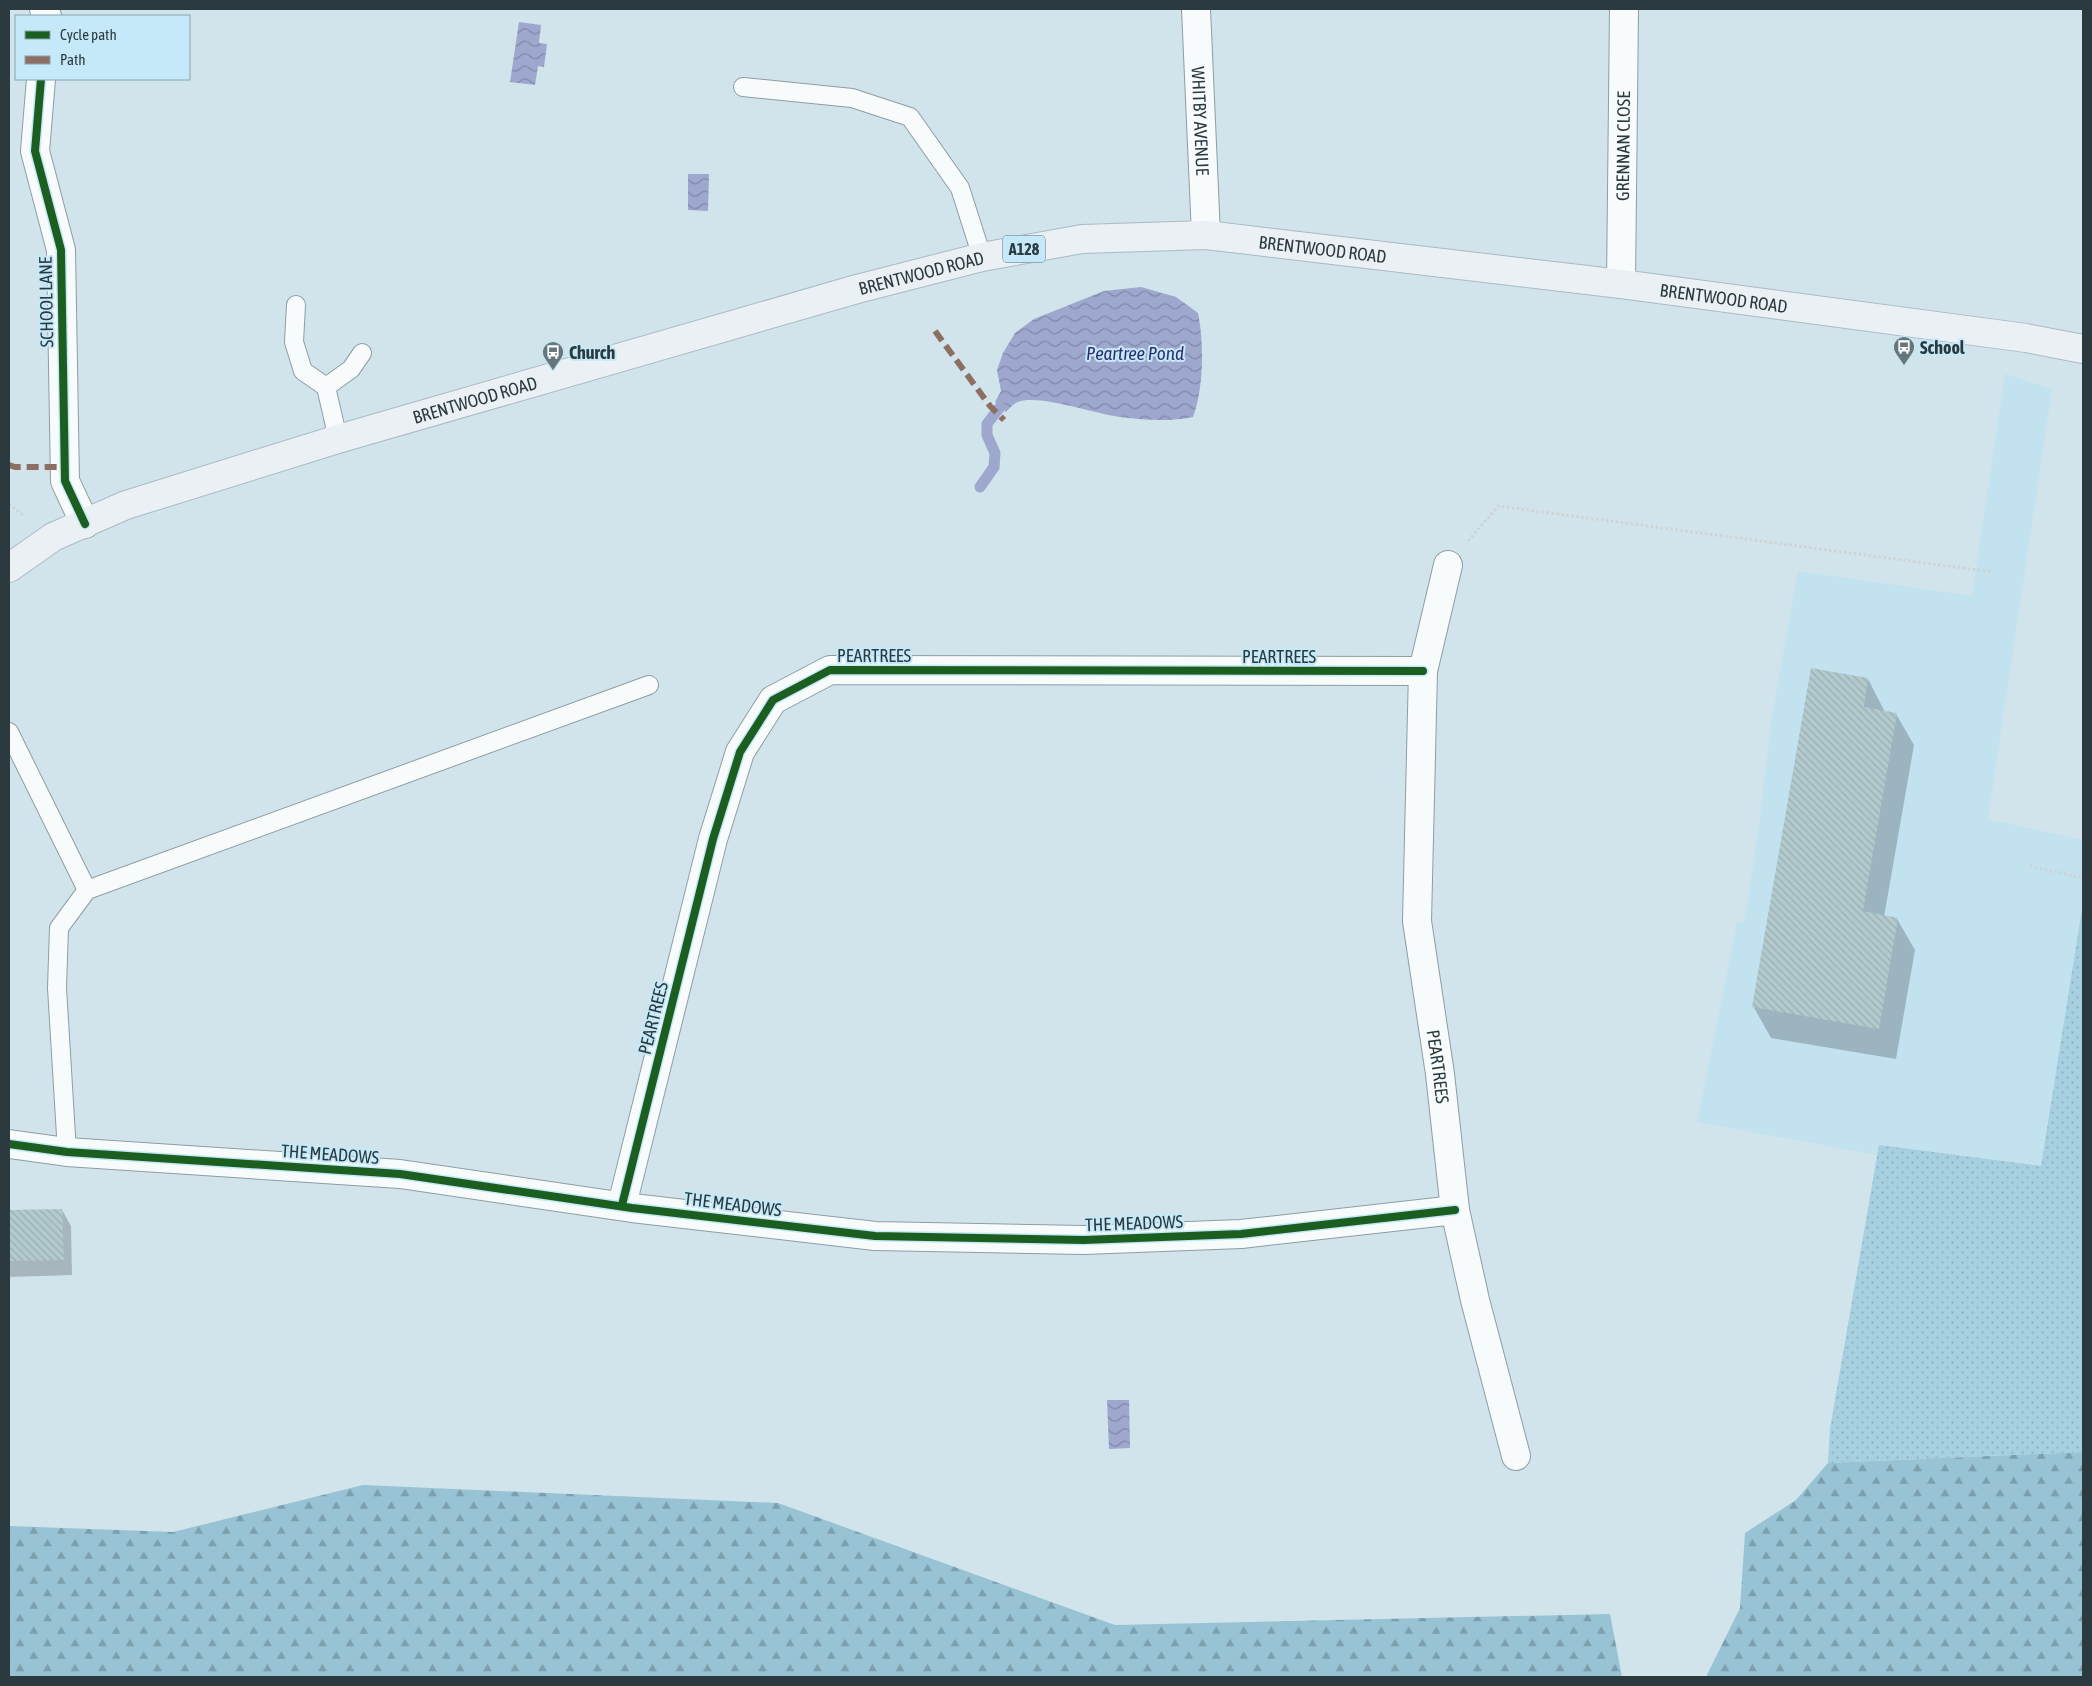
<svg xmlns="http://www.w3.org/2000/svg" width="2092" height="1686" font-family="'Asap Condensed',sans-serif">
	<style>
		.built { fill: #c2e2f0 }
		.forest { fill: url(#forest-firs) }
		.park { fill: url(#park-dots) }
		.water { fill: url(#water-waves) }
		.shadow { fill: #0003 }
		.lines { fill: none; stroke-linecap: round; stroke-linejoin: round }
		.stream { stroke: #9ea7cd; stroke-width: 11 }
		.building { fill: url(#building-back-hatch) }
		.service-casing { stroke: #8e9da3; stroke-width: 20 }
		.minor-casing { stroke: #8e9da3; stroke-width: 30 }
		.primary-casing { stroke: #aabac4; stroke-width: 30 }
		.path { stroke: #ced4d6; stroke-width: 3; stroke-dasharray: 2.5 2.5; stroke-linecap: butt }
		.service { stroke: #f8fbfc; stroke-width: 18 }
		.minor { stroke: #f8fbfc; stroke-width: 28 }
		.primary { stroke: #eaf0f4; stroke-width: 28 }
		.quiet { stroke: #8d6e63; stroke-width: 6; stroke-dasharray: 12 6; stroke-linecap: butt }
		.cycleway-casing { stroke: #c5e9f8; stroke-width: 11 }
		.cycleway { stroke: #1b5e20; stroke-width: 8 }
		.labels { text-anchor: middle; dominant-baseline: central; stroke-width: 4; stroke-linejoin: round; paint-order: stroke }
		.shield { fill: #c5e9f8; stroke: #596e76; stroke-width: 1 }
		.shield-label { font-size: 16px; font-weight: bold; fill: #2b3a3f }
		.street-label { font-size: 18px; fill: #2b3a3f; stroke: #c5e9f8 }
		.poi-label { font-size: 18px; font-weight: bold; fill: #2b3a3f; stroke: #c5e9f8; text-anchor: start }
		.water-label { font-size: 19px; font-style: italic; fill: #302f6e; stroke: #c5e9f8 }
	</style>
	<defs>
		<pattern id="forest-firs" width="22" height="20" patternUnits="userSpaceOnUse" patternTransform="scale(1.25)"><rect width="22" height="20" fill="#97c3d4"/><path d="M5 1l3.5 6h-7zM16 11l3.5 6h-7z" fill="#7b9fad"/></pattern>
		<pattern id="park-dots" width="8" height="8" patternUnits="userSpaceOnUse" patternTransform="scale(1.25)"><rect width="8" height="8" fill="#a6cfdf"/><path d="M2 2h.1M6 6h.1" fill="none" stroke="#8fb2c0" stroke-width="1.8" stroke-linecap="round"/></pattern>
		<pattern id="water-waves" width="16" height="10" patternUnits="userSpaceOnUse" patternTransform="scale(1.25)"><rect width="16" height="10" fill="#9ea7cd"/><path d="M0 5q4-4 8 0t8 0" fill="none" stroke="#8189a8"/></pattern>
		<pattern id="building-back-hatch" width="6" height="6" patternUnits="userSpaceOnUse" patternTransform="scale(1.25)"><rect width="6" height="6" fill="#b2cacd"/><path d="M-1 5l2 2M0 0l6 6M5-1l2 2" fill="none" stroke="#99aeb1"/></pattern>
	</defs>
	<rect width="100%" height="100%" fill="#d1e4ec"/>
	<path class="built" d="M2005 374 2052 389 1988 819 2083 840V1452L1828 1463 1830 1429 1877 1155 1697 1122 1737 922H1744L1758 834 1772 716 1798 571 1972 596Z"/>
	<path class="forest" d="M2083 1452V1677H1706L1740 1608 1745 1533 1796 1500 1828 1463Z
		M363 1485 778 1503 1115 1625 1610 1614 1622 1677H9V1526L173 1532Z"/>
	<path class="park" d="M2083 903V1452L1828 1463 1830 1429 1879 1145 2041 1166Z"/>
	<path class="water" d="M519 22 541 25 539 43 547 44 544 67 538 66 535 85 510 82Z
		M688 174H709L708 211 688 210Z
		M1141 287 1176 297 1198 313C1204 342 1204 388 1193 417 1169 422 1146 420 1120 417 1095 414 1039 394 1018 402 1014 403 1009 409 1006 412L995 402 1001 391 997 370 1003 353 1015 333 1034 319 1104 291Z
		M1129 1400 1130 1448 1109 1449 1107 1400Z"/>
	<path class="shadow" d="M1868 679 1885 712 1896 714 1914 745 1884 917 1897 919 1915 950 1896 1059 1771 1038 1753 1006Z
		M62 1210 71 1226 72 1275 9 1277V1212Z"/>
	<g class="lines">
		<path class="stream" d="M980 487 994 467 995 453 987 435V424L1000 407"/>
	</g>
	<path class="building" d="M1811 668 1868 678 1864 707 1897 713 1863 911 1898 918 1879 1029 1752 1007Z
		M62 1209 64 1260 9 1261V1210Z"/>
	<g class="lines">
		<g class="service-casing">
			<path id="service" d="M743 87 852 98 910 117 960 188 982 257
				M296 305 294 342 303 371 326 387 338 439
				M326 387 351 369 362 353
				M9 732 87 890
				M67 1152 57 988 59 928 87 890 649 685"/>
		</g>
		<g class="minor-casing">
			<g id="minor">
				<path d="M44 9 47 16"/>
				<path id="s1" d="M1196 9 1206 235"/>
				<path d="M41 79 35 151 61 250 65 481 85 524"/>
				<path id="s2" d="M1621 284 1624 9"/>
				<path id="s3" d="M1448 565 1423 671 1417 921 1440 1074 1455 1210 1475 1300 1516 1456"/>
				<path d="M9 1144 67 1152 400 1174 632 1208 875 1236 1084 1240 1241 1234 1455 1210"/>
				<path d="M622 1205 713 839 740 752 773 700 830 670 1423 671"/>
			</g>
		</g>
		<g class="primary-casing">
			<g id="primary">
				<path id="s4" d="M9 568 53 537 126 505 338 439 857 289 982 257 1082 239 1206 235 1621 284 2026 338 2083 349"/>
			</g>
		</g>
		<path class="path" d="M9 504 24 516
			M1468 541 1498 506 1993 572
			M2030 866 2083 878"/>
		<use href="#service" class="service"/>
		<use href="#minor" class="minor"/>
		<use href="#primary" class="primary"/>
		<path class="quiet" d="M935 331 990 406 1004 420
			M9 465 15 467H63"/>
		<g class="cycleway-casing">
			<path id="cycleway" d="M41 79 35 151 61 250 65 481 85 524
				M9 1144 67 1152 400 1174 632 1208 875 1236 1084 1240 1241 1234 1455 1210
				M622 1205 713 839 740 752 773 700 830 670 1423 671"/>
		</g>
		<use href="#cycleway" class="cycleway"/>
	</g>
	<defs>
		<g id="bus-pin" transform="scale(1.125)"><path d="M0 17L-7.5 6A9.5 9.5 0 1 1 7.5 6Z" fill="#65767c" stroke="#c5e9f8"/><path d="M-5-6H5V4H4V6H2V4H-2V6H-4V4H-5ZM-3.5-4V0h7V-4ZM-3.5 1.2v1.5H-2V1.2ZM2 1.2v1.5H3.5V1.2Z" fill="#fff"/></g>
	</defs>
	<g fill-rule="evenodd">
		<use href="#bus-pin" x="1904" y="347"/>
		<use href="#bus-pin" x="553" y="352"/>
	</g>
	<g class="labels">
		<rect class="shield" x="1003" y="235.5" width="42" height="27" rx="4"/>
		<g class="shield-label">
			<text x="1024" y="249">A128</text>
		</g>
		<g class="street-label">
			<text stroke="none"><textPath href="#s1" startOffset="112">WHITBY AVENUE</textPath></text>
			<text stroke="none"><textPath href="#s2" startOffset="138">GRENNAN CLOSE</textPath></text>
			<text stroke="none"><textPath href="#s4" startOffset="1368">BRENTWOOD ROAD</textPath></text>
			<text stroke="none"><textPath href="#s4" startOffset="962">BRENTWOOD ROAD</textPath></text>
			<text stroke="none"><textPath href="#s4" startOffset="1772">BRENTWOOD ROAD</textPath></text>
			<text transform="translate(46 302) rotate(-91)">SCHOOL LANE</text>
			<text stroke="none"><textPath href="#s4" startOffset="498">BRENTWOOD ROAD</textPath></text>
			<text x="874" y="655">PEARTREES</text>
			<text x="1279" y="656">PEARTREES</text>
			<text transform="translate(653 1018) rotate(-76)">PEARTREES</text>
			<text stroke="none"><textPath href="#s3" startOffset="506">PEARTREES</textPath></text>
			<text transform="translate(330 1154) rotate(4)">THE MEADOWS</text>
			<text transform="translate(733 1204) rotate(7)">THE MEADOWS</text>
			<text transform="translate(1134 1223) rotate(-2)">THE MEADOWS</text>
		</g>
		<g class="poi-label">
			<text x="1920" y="347">School</text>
			<text x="569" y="352">Church</text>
		</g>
		<g class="water-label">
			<text x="1135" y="353">Peartree Pond</text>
		</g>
	</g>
	<rect width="2092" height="1686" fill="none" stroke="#2b3a3f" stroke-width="20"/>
	<rect x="15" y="15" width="175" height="65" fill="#c5e9f8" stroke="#87a3ae"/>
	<rect x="25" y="31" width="25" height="8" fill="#1b5e20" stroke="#87a3ae"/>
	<text x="60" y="40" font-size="15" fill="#2b3a3f">Cycle path</text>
	<rect x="25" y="56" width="25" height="8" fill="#8d6e63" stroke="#87a3ae"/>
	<text x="60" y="65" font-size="15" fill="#2b3a3f">Path</text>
</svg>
